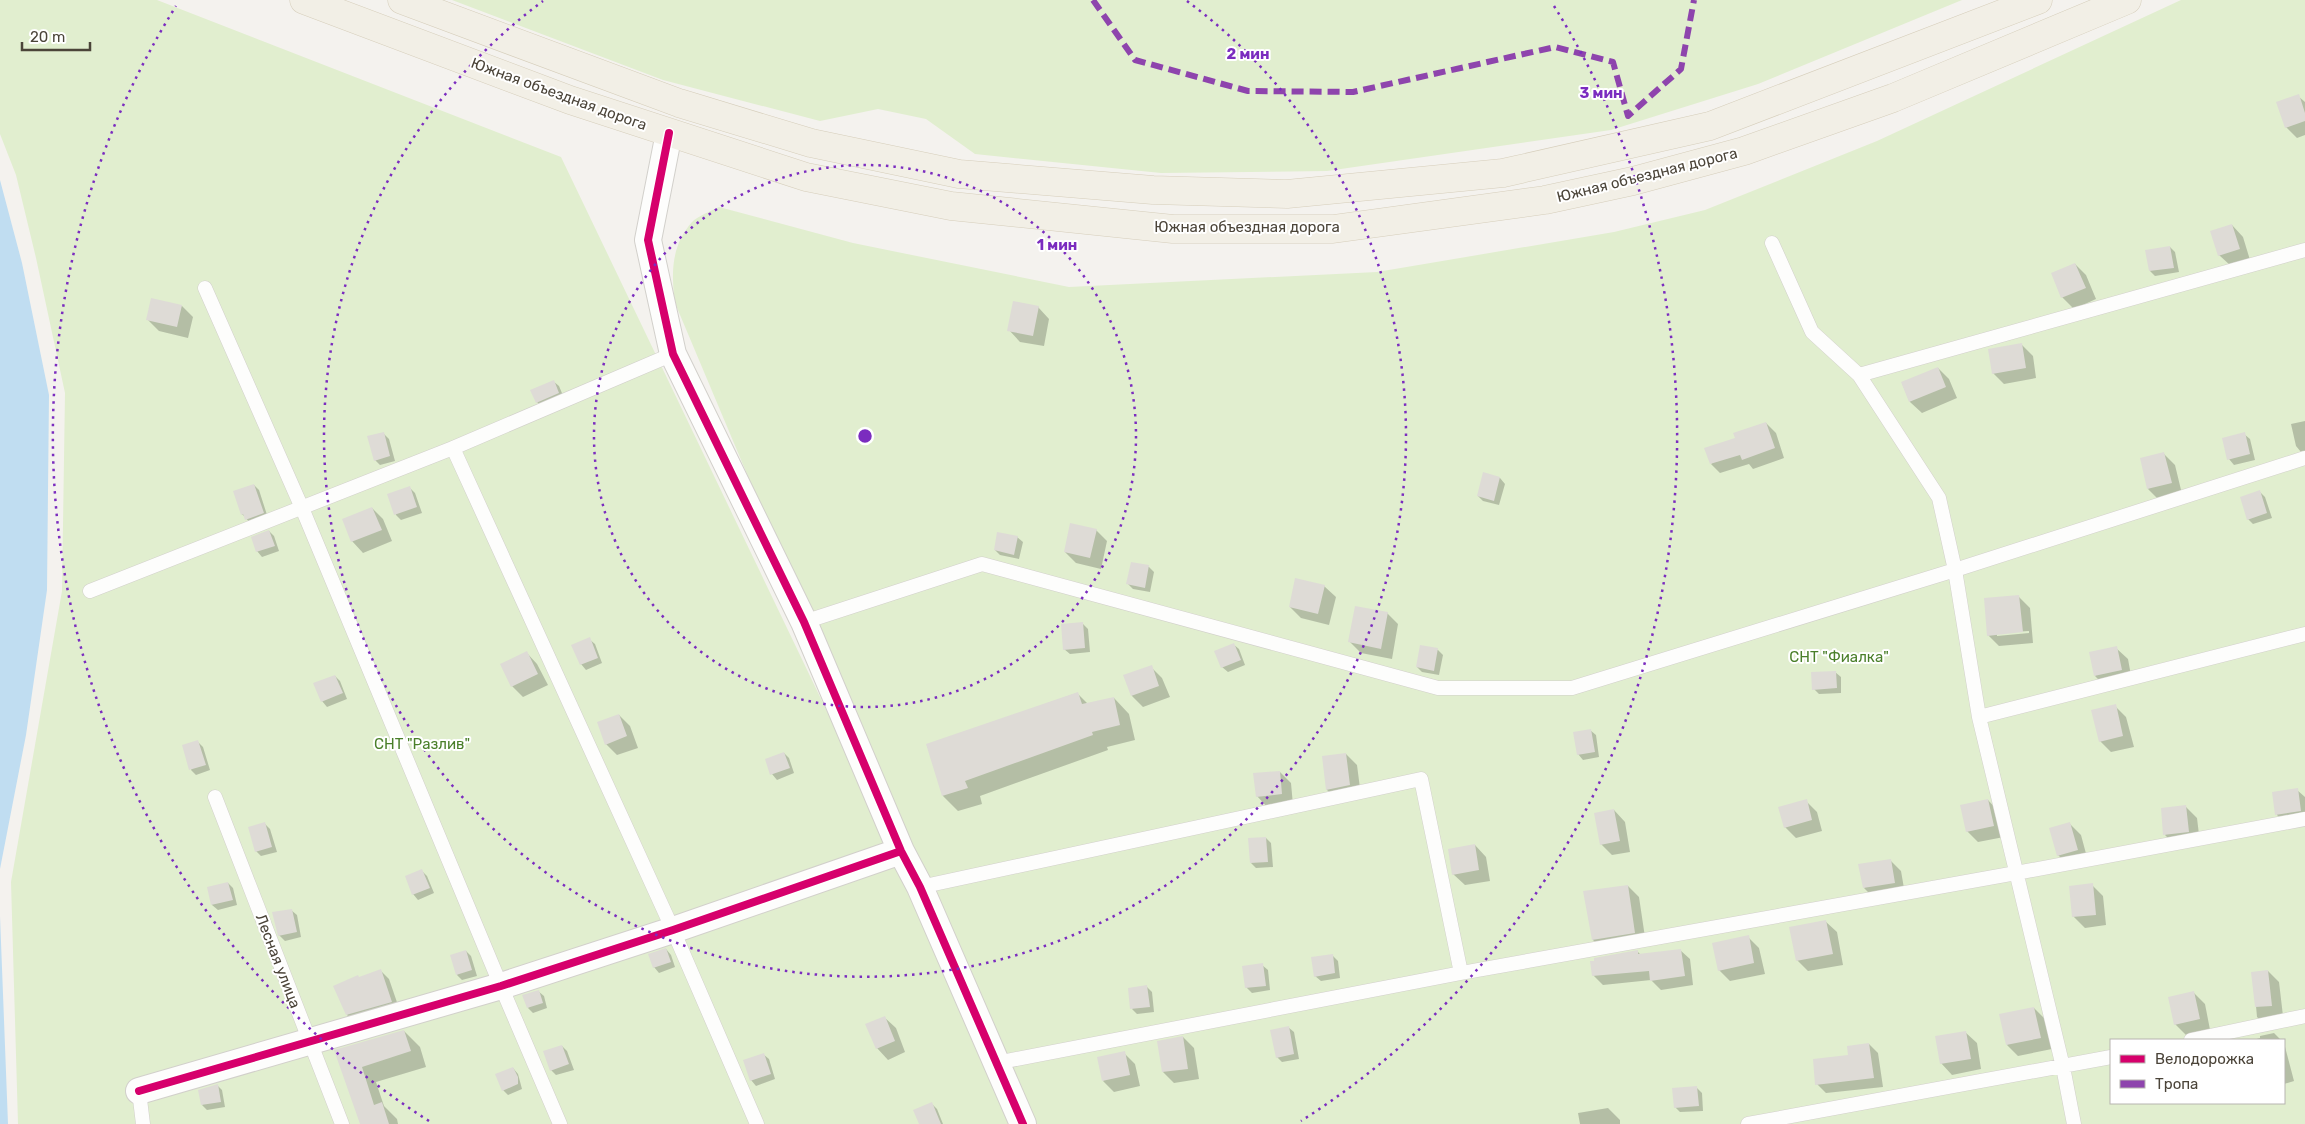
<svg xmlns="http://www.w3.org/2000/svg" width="2305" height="1124" font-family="Rubik,sans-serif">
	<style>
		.green { fill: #e1eecf; fill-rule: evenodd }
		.water { fill: #c0ddf1 }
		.shadow { fill: #0003; fill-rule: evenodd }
		.building { fill: #dedbd6 }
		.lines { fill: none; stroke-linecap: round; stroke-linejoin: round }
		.service-casing { stroke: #d2d0cb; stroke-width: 15 }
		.minor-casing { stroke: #d2d0cb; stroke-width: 28 }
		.primary-casing { stroke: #d6cebb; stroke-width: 29 }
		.service { stroke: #fdfdfc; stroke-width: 14 }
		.minor { stroke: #fdfdfc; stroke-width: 26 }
		.primary { stroke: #f2efe6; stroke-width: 28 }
		.quiet { stroke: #8e44ad; stroke-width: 6; stroke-dasharray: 12 6; stroke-linecap: butt }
		.cycleway-casing { stroke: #fff; stroke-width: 11 }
		.cycleway { stroke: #d6006c; stroke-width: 8 }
		.ring { fill: none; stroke: #7b2cbf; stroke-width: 2.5; stroke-dasharray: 2.5 5 }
		.labels { text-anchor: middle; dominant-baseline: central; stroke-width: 4; stroke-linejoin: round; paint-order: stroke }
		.street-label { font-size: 15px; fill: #4b4439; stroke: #fff }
		.park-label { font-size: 15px; fill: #4a7f2a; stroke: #fff }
		.centre { fill: #7b2cbf; stroke: #fff; stroke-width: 2.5 }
		.ring-label { font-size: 15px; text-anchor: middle; font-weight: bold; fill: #7b2cbf; stroke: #fff; stroke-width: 4; stroke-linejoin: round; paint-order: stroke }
	</style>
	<rect width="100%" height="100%" fill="#f4f2ee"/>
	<path class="green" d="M0 0H157L561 157 989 1049 675 303C671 273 671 246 692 222 698 216 711 211 719 207L853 243 1069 287 1377 272 1614 232 1705 210 1877 141 2181 0H2305V1124H18L11 882 62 591 65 393 36 258 16 175 0 134ZM2111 1040H2284V1103H2111Z
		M452 0H1962L1758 84 1611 130 1327 171 1161 173 975 154 926 119 878 109 820 121 663 80Z"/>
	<path class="water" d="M0 180 22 263 49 395 47 590 26 735 0 869Z
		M0 916 8 1124H0Z"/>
	<path class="shadow" d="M2298 96 2305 102V135L2297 138 2286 127Z
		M2232 225 2243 237 2250 260 2231 266 2219 255Z
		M2170 247 2175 252 2179 272 2155 276 2150 271 2147 251Z
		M2075 264 2086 275 2096 299 2074 309 2062 297Z
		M182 306 193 317 188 338 159 331 148 320Z
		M1038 307 1049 319 1044 346 1020 342 1009 330Z
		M2022 345 2033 356 2036 378 2004 384 1993 373Z
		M1938 368 1949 379 1957 398 1922 413 1910 402 1902 383Z
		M553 381 559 386 564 398 542 407 537 402Z
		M2305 421V451L2301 452 2296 446 2291 424Z
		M1766 423 1776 433 1784 458 1753 469 1749 464 1720 473 1711 464 1736 439Z
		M383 433 389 439 395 461 380 465 375 460Z
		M2244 434 2250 439 2255 460 2234 465 2229 459Z
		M2164 454 2175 465 2182 494 2159 500 2148 489Z
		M1484 474 1500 478 1505 484 1499 505 1483 501 1478 496Z
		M254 485 259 490 268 518 252 525 242 514Z
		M410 488 415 493 422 513 401 520 396 515 389 495Z
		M2260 492 2265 497 2272 518 2253 524 2248 519Z
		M372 508 383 519 392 541 363 553 352 541Z
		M1096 530 1107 541 1101 569 1076 563 1065 552Z
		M269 531 274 536 279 551 262 557 257 551Z
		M1017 537 1023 542 1019 559 1000 555 995 550Z
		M1132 563 1149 567 1154 572 1150 592 1133 589 1128 584Z
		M1324 586 1336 597 1329 625 1301 618 1290 607Z
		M2019 597 2030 608 2033 643 1999 646 1988 635ZM2029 631V633L1997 636V633Z
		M1387 613 1398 624 1392 659 1361 653 1350 642Z
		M1083 624 1088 629 1090 652 1070 654 1064 649Z
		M589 639 595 644 602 663 586 670 581 664Z
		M1233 644 1239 649 1245 665 1228 672 1222 667Z
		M1421 646 1438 650 1443 655 1439 675 1422 672 1417 667Z
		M2116 648 2128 659 2132 681 2106 687 2095 676Z
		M526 652 537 664 548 685 523 697 512 686Z
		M1151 667 1162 678 1170 697 1143 707 1132 696 1125 676Z
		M1835 672 1841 677V693L1819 694 1814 689Z
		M335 676 340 681 347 699 327 707 322 701Z
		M1077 693 1088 704 1114 698 1129 714 1135 740 1107 747 1108 750 980 796 982 804 958 811 943 796 927 745Z
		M2115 706 2126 717 2134 747 2111 752 2100 741Z
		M619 715 630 726 638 748 617 755 606 744Z
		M1590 730 1596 735 1599 757 1583 760 1578 754Z
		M198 742 203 747 210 770 196 775 191 770Z
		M784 753 789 758 794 773 777 780 772 774Z
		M1346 754 1357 765 1361 796 1339 801 1327 790 1323 757Z
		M1280 772 1291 783 1293 805 1268 808 1257 796Z
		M2297 790 2305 797V823L2288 826 2277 815 2274 793Z
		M1988 800 1999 812 2004 837 1978 842 1967 831Z
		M1806 801 1817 812 1822 831 1796 838 1785 827Z
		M2186 807 2197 818 2200 843 2176 846 2165 835Z
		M1614 810 1625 822 1630 852 1612 855 1601 844Z
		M265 824 270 829 277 852 261 856 256 851Z
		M2070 824 2081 835 2088 861 2069 866 2058 855Z
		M1266 838 1271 843 1273 867 1256 868 1251 863Z
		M1475 845 1486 857 1490 881 1465 885 1453 874Z
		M1890 860 1901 871 1905 894 1875 899 1864 888Z
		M422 871 427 876 434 893 418 900 413 894Z
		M228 883 233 888 237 905 218 910 212 905 208 888Z
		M2092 885 2103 896 2106 925 2085 928 2073 916Z
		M1628 886 1639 897 1646 944 1604 951 1593 940 1585 892Z
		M291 910 297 915 301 937 285 941 279 935Z
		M1825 921 1837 932 1843 965 1808 971 1797 960Z
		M1748 937 1759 948 1765 974 1730 981 1719 970Z
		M666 949 671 955 675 967 659 973 654 967Z
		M1680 950 1690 959 1693 985 1661 990 1651 980 1603 985 1593 975 1637 951 1641 955Z
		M466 951 471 956 477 976 462 980 457 975Z
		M1332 955 1338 961 1340 978 1321 981 1315 976Z
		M1262 965 1268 970 1270 990 1252 993 1246 987Z
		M380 970 389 979 400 1011 356 1024 347 1015Z
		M2268 971 2279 982 2283 1016 2269 1028 2257 1017 2253 973Z
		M1147 987 1152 992 1154 1012 1137 1014 1132 1009Z
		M538 991 544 996 547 1008 533 1013 528 1008Z
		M2194 993 2205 1004 2212 1040H2191L2175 1024Z
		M2034 1008 2045 1019 2052 1049 2018 1056 2007 1045Z
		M884 1017 896 1028 905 1052 888 1060 877 1048Z
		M1288 1027 1294 1032 1299 1059 1282 1062 1277 1057Z
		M404 1031 420 1047 426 1067 376 1082 384 1106 397 1119 398 1124H361L336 1051Z
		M1965 1032 1977 1043 1981 1069 1952 1075 1941 1063Z
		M2274 1033 2281 1040H2253L2260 1038V1036Z
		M1183 1037 1194 1048 1199 1079 1174 1083 1163 1072Z
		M2284 1043 2294 1081 2284 1084Z
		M1869 1044 1878 1053 1883 1087 1826 1093 1817 1084 1849 1056Z
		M562 1046 567 1051 574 1070 556 1075 551 1070Z
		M1124 1053 1135 1064 1140 1086 1114 1092 1103 1081Z
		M763 1054 769 1059 775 1079 756 1086 751 1080Z
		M513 1068 518 1074 522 1089 508 1095 503 1090Z
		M217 1085 222 1090 225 1107 207 1110 202 1105Z
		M1696 1087 1702 1093 1703 1111 1680 1112 1675 1107Z
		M932 1104 937 1109 943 1124H921Z
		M1608 1108 1620 1120V1124H1580L1578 1113Z"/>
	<path class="building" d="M2299 94 2305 113V121L2285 128 2276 102Z
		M2232 224 2240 249 2218 256 2210 231Z
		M2170 246 2174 268 2149 271 2145 250Z
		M2075 263 2086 288 2061 298 2051 273Z
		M151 298 182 305 177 327 146 320Z
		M1013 301 1039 306 1033 336 1007 331Z
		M2022 343 2026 368 1992 374 1988 349Z
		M1938 367 1946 387 1909 402 1901 382Z
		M554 380 559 393 536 403 530 390Z
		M1766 422 1775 448 1742 460 1740 455 1710 464 1704 448 1735 438 1733 433Z
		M384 432 390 456 374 461 367 436Z
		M2245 432 2250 454 2227 460 2222 438Z
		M2164 452 2172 483 2147 489 2140 458Z
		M1483 472 1500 477 1494 501 1477 496Z
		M254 484 264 513 245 520 243 514 241 515 233 491Z
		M410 486 417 507 394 515 387 494Z
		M2260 490 2267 513 2247 520 2240 497Z
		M372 507 382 530 351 542 342 519Z
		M1070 523 1097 529 1090 558 1064 552Z
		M269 530 275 546 256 552 251 537Z
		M997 532 1018 536 1014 555 994 550Z
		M1131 562 1149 565 1145 588 1126 584Z
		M1295 578 1325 585 1318 614 1289 607Z
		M2019 595 2023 632 1987 636 1984 598Z
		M1355 606 1388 612 1381 649 1348 642Z
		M1083 622 1085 648 1063 650 1061 624Z
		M590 637 598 658 580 665 571 645Z
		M1234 643 1241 660 1221 668 1214 651Z
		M1420 645 1438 648 1434 671 1416 667Z
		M2117 646 2122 670 2094 676 2089 652Z
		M527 651 538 674 511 687 500 664Z
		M1152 665 1159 686 1131 696 1123 675Z
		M1836 671 1837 688 1812 690 1811 672Z
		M335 675 343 693 321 702 313 683Z
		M1078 692 1082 704 1114 697 1120 725 1092 732 1093 735 965 781 968 788 942 796 926 744Z
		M2116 704 2123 736 2099 742 2091 710Z
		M619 714 627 736 605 745 597 722Z
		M1591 729 1595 752 1577 755 1573 732Z
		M198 740 206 765 189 770 182 745Z
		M784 752 790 768 770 775 765 759Z
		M1346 753 1350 785 1326 790 1322 756Z
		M1280 771 1282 794 1256 797 1253 773Z
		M2298 788 2301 811 2275 815 2272 792Z
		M1807 799 1812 820 1784 828 1778 807Z
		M1988 799 1994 826 1966 832 1960 805Z
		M2186 805 2189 832 2163 835 2161 808Z
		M1614 809 1620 841 1600 845 1594 813Z
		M265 822 272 847 255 852 248 827Z
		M2070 822 2078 850 2057 856 2049 828Z
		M1266 837 1268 862 1250 863 1248 838Z
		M1475 844 1479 870 1452 875 1448 849Z
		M1891 859 1895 883 1863 888 1858 864Z
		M422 869 430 888 412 895 405 876Z
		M228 882 233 900 211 905 207 887Z
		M2093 883 2096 915 2072 917 2069 886Z
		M1628 885 1635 933 1592 940 1583 891Z
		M292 909 297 932 278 936 272 912Z
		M1826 920 1833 954 1796 961 1789 927Z
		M1749 935 1754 963 1718 971 1712 943Z
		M666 948 671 962 653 968 648 954Z
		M1681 949 1685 976 1650 981 1649 971 1592 976 1590 961H1594V958L1638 950V954Z
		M466 950 472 970 456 975 450 955Z
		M1333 954 1335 973 1314 977 1311 957Z
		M1263 963 1266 986 1245 988 1242 966Z
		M381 969 392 1002 346 1015 333 986 358 975 359 977Z
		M2268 970 2272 1006 2255 1007 2251 972Z
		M1147 985 1150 1007 1130 1009 1128 988Z
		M539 990 543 1003 527 1008 522 995Z
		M2194 991 2200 1019 2174 1025 2168 997Z
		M2034 1007 2041 1038 2006 1045 1999 1014Z
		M885 1016 895 1041 876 1049 865 1024Z
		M1289 1026 1294 1054 1276 1058 1270 1030Z
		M404 1030 411 1051 362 1067 374 1105 382 1102 389 1124H360L334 1050Z
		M1966 1031 1971 1059 1940 1064 1935 1036Z
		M1183 1036 1188 1069 1162 1072 1157 1041Z
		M1869 1043 1874 1078 1815 1085 1813 1059 1848 1055 1847 1046Z
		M562 1045 569 1064 550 1071 543 1051Z
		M1125 1051 1130 1075 1102 1081 1097 1057Z
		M764 1053 771 1074 750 1081 743 1060Z
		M513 1067 518 1077V1084L502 1091 495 1074Z
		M218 1084 221 1102 201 1105 198 1090Z
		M1697 1086 1699 1106 1674 1108 1672 1088Z
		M932 1102 941 1124H919L913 1110Z"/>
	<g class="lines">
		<g class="service-casing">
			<path id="service" d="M1772 243 1812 332 1859 375 1939 498 1955 570 1979 717 2063 1067 2074 1124
				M205 288 302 508 501 986 560 1124
				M673 354 453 448 673 930 757 1124
				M1859 375 2305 250
				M90 591 453 448
				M804 622 982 564 1438 688H1572L1955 570 2305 458
				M1979 717 2305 634
				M215 797 342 1124
				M920 887 1421 779 1461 973
				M2191 1040 2305 1016
				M996 1063 1461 973 2016 873 2305 819
				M139 1091 143 1124
				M1748 1124 2111 1057"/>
		</g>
		<g class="minor-casing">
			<path id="minor" d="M669 133 648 240 673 354 804 622 901 851 920 887 1023 1124
				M139 1091 501 986 673 930 901 851"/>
		</g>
		<g class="primary-casing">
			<path id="primary" d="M304 0 570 100 806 177 951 206 1173 229H1333L1545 200 1633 181 1744 151 1893 98 2127 0
				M402 0 679 103 811 143 959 174 1153 190 1287 194 1503 173 1710 126 2038 0"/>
		</g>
		<use href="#service" class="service"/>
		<use href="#minor" class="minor"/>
		<use href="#primary" class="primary"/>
		<path class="quiet" d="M1093 0 1135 60 1248 91 1353 92 1555 47 1613 62 1628 116 1681 69 1694 0"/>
		<g class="cycleway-casing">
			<path id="cycleway" d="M669 133 648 240 673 354 804 622 901 851 920 887 1023 1124
				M139 1091 501 986 673 930 901 851"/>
		</g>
		<use href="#cycleway" class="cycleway"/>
	</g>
	<g class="ring">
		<circle cx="865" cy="436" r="271"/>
		<path d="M1187 1A541 541 0 1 1 543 1"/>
		<path d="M429 1121A812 812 0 0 1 176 6M1554 6A812 812 0 0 1 1301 1121"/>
	</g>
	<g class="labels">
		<g class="street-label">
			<text transform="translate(559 94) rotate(20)">Южная объездная дорога</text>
			<text transform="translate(1647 175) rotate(-14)">Южная объездная дорога</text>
			<text x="1247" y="227">Южная объездная дорога</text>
			<text transform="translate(278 961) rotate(69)">Лесная улица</text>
		</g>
		<g class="park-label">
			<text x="1839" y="657">СНТ "Фиалка"</text>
			<text x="422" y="744">СНТ "Разлив"</text>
		</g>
	</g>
	<circle cx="865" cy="436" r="8" class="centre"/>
	<g class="ring-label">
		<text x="1248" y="59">2 мин</text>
		<text x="1601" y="98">3 мин</text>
		<text x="1057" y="250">1 мин</text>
	</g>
	<rect x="2110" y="1039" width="175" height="65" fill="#ffffff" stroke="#b7b4b0"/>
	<rect x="2120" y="1055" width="25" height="8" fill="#d6006c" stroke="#b7b4b0"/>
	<text x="2155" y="1064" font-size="15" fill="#4b4439">Велодорожка</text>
	<rect x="2120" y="1080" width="25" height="8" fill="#8e44ad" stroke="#b7b4b0"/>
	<text x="2155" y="1089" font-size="15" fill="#4b4439">Тропа</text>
	<path d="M22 42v8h68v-8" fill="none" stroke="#4b4439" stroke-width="2.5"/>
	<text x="30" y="42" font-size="15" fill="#4b4439" stroke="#ffffff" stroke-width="4" paint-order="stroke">20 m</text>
</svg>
